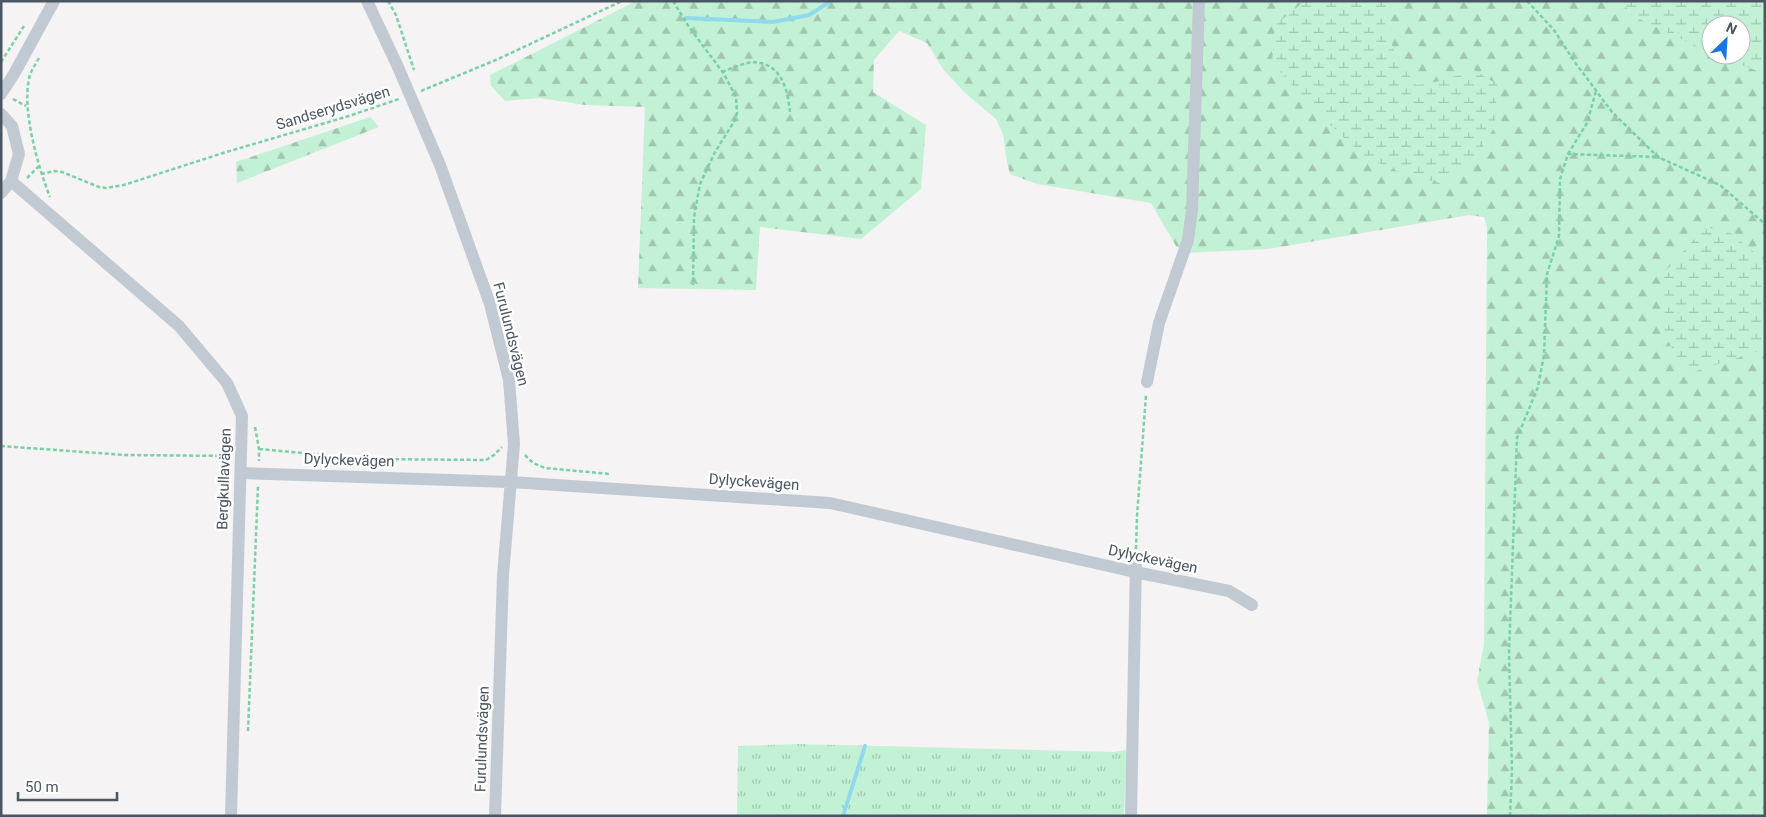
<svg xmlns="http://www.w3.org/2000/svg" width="1766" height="817" font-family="Roboto,sans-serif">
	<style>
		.grass { fill: url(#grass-tufts) }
		.forest { fill: url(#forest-firs); fill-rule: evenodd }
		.wetland { fill: url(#wetland-marsh) }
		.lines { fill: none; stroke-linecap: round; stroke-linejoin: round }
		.stream { stroke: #90daee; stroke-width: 4 }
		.path { stroke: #7ad0a6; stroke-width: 2.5; stroke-dasharray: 4 2.5; stroke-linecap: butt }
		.street { stroke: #c1cad2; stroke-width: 12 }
		.labels { text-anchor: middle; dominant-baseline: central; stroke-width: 5; stroke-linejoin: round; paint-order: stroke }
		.street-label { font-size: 15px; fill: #4a5661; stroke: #fff }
	</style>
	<defs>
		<pattern id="grass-tufts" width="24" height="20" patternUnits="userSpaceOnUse" patternTransform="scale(1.25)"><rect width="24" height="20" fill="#c3f1d5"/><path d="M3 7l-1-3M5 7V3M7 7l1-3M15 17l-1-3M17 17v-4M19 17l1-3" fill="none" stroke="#a0c6b0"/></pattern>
		<pattern id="forest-firs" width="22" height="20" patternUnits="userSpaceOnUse" patternTransform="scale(1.25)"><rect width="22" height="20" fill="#c3f1d5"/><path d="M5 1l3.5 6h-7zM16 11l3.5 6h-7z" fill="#a0c6b0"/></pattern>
		<pattern id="wetland-marsh" width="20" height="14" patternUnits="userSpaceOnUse" patternTransform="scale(1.25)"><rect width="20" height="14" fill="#c3f1d5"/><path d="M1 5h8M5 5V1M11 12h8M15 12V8" fill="none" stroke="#a0c6b0"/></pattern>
	</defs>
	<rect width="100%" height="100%" fill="#f5f3f3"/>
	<path class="grass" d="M798 744 1114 752 1127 750 1124 816H737L738 746Z"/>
	<path class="forest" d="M636 1H1765V816H1487L1489 723 1477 681 1484 644 1487 227 1484 217 1469 215 1268 249 1185 253 1176 246 1151 203 1037 184 1010 174 1007 162 1003 134 996 119 965 93 943 69 927 43 899 31 874 60 873 92 926 125 921 189 861 239 760 227 756 290 638 288 645 107 585 105 540 98 505 101 491 86 490 75ZM1711 25H1741V55H1711Z
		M370 117 379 127 237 183 236 162Z"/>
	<path class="wetland" d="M1305 1H1387L1385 26 1398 61 1417 85 1440 81 1474 70 1497 84 1495 126 1475 160 1443 184 1400 172 1366 158 1311 107 1272 62 1275 25Z
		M1619 1H1765V74L1717 55H1741V25H1711V53L1637 18Z
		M1705 227 1729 232 1765 261V352H1756L1687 374 1665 336 1664 273Z"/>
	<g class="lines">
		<path class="stream" d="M686 18 773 22 809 15 831 1
			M843 816 865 746"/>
		<path class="path" d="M388 1 396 15 414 70
			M673 1 689 27 724 74 736 97 737 113 735 120 715 152 700 184 694 217 693 285
			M1527 1 1554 30 1574 61 1612 112 1658 157 1720 185 1765 224
			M39 58C35 65 30 72 29 79 22 111 38 167 50 197
			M1 62 24 26
			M722 72C733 68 748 60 760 63 783 67 788 93 790 112
			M421 91 498 59 622 1
			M13 99 26 106
			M1568 154 1587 123 1596 91
			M41 174 55 171 62 172 99 187 106 188 124 185 223 153 349 116 399 99
			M27 178 40 165
			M255 427 259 449V461
			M1 446 125 455 229 456
			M259 449 368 459 486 460 494 455 502 447
			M525 455 533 463 545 468 610 474
			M1136 549 1137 516 1146 395
			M248 731 258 486
			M1510 816 1512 771 1509 653 1517 438 1538 387 1544 355 1547 274 1559 236 1560 179 1568 154 1658 157"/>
		<path class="street" d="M367 1 398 67 440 165 490 304 509 380 514 444 503 575 495 816
			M1 94 14 74 54 1
			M1 114 12 126 19 154 11 181 1 193
			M11 181 179 326 227 383 242 416 231 816
			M1147 382 1159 323 1188 240 1192 210 1199 1
			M241 473 511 482 830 503 1135 572 1229 591 1252 605
			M1131 816 1136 560"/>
	</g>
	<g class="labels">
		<g class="street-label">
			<text transform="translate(333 108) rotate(-17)">Sandserydsvägen</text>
			<text transform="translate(511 334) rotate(76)">Furulundsvägen</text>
			<text transform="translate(349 460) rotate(2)">Dylyckevägen</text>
			<text transform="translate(224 479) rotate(-88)">Bergkullavägen</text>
			<text transform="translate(754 482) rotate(4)">Dylyckevägen</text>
			<text transform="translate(1153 559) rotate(12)">Dylyckevägen</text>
			<text transform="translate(482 739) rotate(-88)">Furulundsvägen</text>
		</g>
	</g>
	<rect width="1766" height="817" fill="none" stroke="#4a5661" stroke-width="5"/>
	<g transform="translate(1726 40) rotate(25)"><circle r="24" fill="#ffffff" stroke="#b7bbc0"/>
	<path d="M0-4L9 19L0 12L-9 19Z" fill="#1a73e8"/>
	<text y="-8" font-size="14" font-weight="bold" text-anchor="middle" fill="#4a5661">N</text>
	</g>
	<path d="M18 792v8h99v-8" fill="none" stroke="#4a5661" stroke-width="2.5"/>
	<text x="25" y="792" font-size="15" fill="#4a5661" stroke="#ffffff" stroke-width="4" paint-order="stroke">50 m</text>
</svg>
